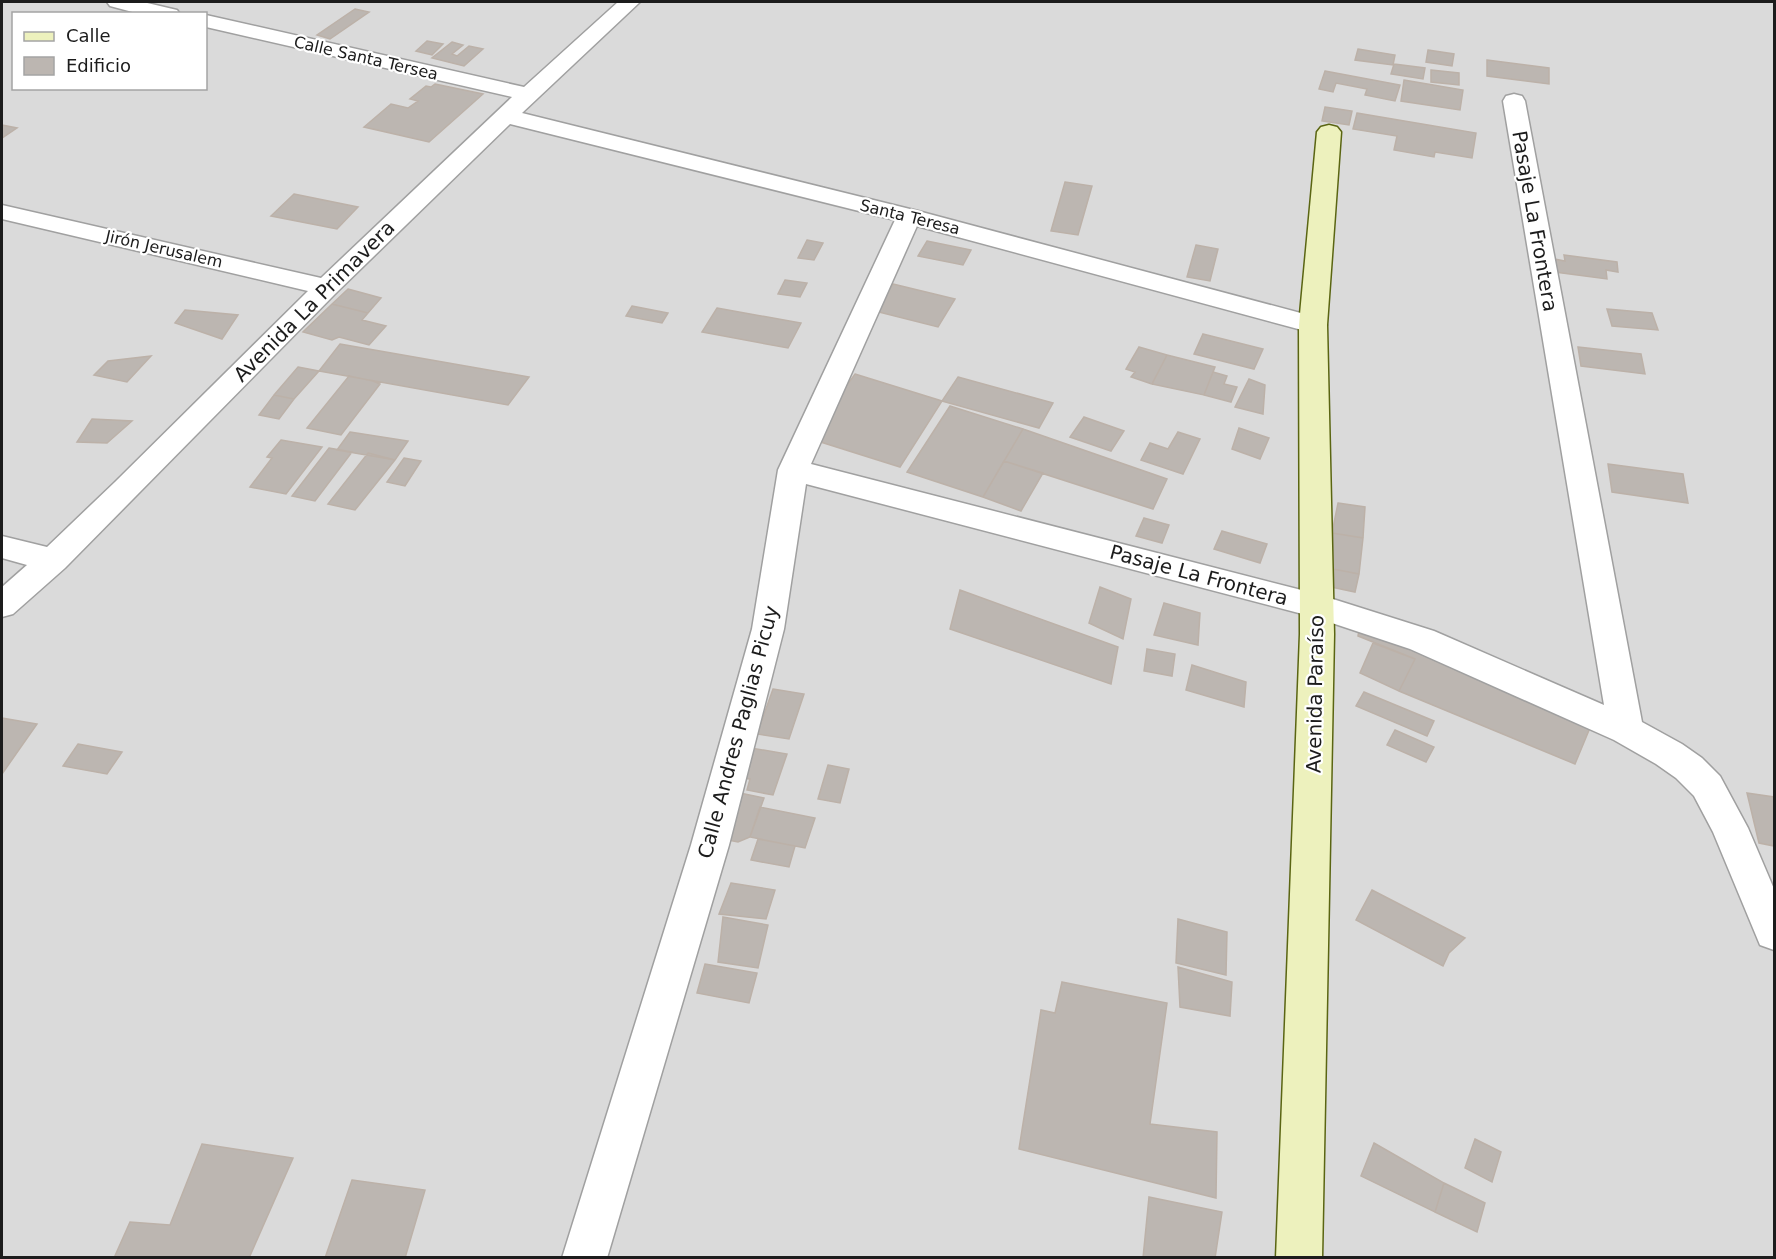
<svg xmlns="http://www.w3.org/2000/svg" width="1776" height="1259" font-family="'DejaVu Sans',sans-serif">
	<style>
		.residential { fill: #dadada; fill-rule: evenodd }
		.building { fill: #bcb6b1; stroke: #bcb1a8; stroke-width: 1.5 }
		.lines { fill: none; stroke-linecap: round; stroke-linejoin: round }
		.street-casing { stroke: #a0a0a0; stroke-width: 3 }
		.secondary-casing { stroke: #5a6512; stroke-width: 3 }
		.street { fill: #fff; fill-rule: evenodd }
		.secondary { fill: #edf1bd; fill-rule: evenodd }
		.labels { text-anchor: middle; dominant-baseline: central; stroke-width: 4.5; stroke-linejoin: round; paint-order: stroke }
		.far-street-label { font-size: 16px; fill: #1c1c1c; stroke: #fff }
		.street-label { font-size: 20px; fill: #1c1c1c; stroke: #fff }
	</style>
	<rect width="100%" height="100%" fill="#eceae3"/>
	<path class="residential" d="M2 2H1774V1257H2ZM14 14H206V88H14Z"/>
	<path class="building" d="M355 9 369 12 330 39 317 35Z
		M427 41 443 44 432 55 416 51Z
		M452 42 463 45 452 54 457 56 469 46 483 49 464 66 432 58Z
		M1358 49 1395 55 1393 65 1355 60Z
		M1428 50 1454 54 1452 66 1426 62Z
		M1487 60 1549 68V84L1487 76Z
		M1394 64 1425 68 1423 79 1391 74Z
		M1431 70 1459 73V85L1431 82Z
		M1325 71 1400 85 1395 101 1365 95 1367 89 1336 83 1333 92 1319 89Z
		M1404 80 1463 90 1460 110 1401 101Z
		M435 84 483 94 429 142 364 127 391 104 408 108 418 101 410 99 426 86 431 87Z
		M1325 107 1352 111 1349 125 1322 121Z
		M1357 113 1476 133 1472 158 1435 152 1434 157 1394 150 1397 136 1353 129Z
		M2 125 17 128 2 138Z
		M1065 182 1092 186 1078 235 1051 231Z
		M294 194 358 207 337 229 271 216Z
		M807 240 823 243 814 260 798 258Z
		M927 241 971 250 963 265 918 256Z
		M1196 245 1218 249 1210 281 1187 277Z
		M1564 255 1617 262 1618 272 1606 270 1607 279 1555 272 1554 259 1565 261Z
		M785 280 807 283 800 297 778 294Z
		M893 284 955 299 938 327 875 311Z
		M348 289 381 298 368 313 332 304Z
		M332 304 368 313 362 320 386 326 369 345 339 337 332 340 303 332Z
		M632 306 668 313 662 323 626 316Z
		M717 308 801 323 788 348 702 332Z
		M1607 309 1652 313 1658 330 1612 326Z
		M185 310 238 315 222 339 175 323Z
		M1203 334 1263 349 1254 369 1194 354Z
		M340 344 529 377 508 405 319 371Z
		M1139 347 1167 355 1152 384 1131 377 1135 372 1126 369Z
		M1578 347 1641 354 1645 374 1581 366Z
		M1167 355 1215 367 1204 395 1152 384Z
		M151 356 127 382 94 375 108 361Z
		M298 367 319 371 294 399 274 395Z
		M1213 372 1227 376 1224 384 1237 387 1231 402 1204 395Z
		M855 374 942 401 900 467 808 438Z
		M349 376 373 381 380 384 341 435 307 428Z
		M958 377 1053 403 1039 428 942 401Z
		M1249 379 1265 385 1263 414 1235 407Z
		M274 395 294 399 279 419 259 415Z
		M950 406 1023 429 983 497 907 472Z
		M1084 417 1124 431 1111 451 1070 437Z
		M92 419 132 421 107 443 77 442Z
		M1239 428 1269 438 1260 459 1232 449Z
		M1023 429 1167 479 1153 509 1004 461Z
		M350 432 408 441 395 460 337 450Z
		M1178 432 1200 439 1183 474 1141 460 1150 443 1168 449Z
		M281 440 322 447 286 494 250 487 272 458 267 457Z
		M329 448 352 452 315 501 292 496Z
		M368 453 395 460 355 510 328 504Z
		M404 458 421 461 405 486 387 482Z
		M1004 461 1043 473 1021 511 983 497Z
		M1608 464 1683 474 1688 503 1612 492Z
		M1338 503 1365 507 1363 538 1332 533Z
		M1144 518 1169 525 1162 543 1136 536Z
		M1222 531 1267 544 1260 563 1214 549Z
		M1332 533 1363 538 1359 574 1328 568Z
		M1328 568 1359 574 1355 592 1326 586Z
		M1100 587 1131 599 1123 639 1089 623Z
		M960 590 1118 647 1111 684 950 629Z
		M1164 603 1200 613 1198 645 1154 635Z
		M1360 623 1592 723 1575 764 1399 691 1415 659 1358 636Z
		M1373 643 1415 659 1399 691 1360 673Z
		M1147 649 1175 654 1172 676 1144 671Z
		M1192 665 1246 682 1244 707 1186 690Z
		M773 689 804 694 789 739 757 734Z
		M1364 692 1434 721 1427 736 1356 706Z
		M2 718 37 724 2 774Z
		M1395 730 1434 747 1426 762 1387 745Z
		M78 744 122 752 107 774 63 766Z
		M751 748 787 754 773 795 747 790 750 779 741 778Z
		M828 765 849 769 840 803 818 799Z
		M740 793 764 798 750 837 738 842 723 839Z
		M1747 793 1774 797V846L1759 843Z
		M760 807 815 818 805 848 750 837Z
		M758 839 795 846 789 867 751 860Z
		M731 883 775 890 766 919 719 914Z
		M1372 890 1465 938 1449 953 1443 966 1356 920Z
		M723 917 768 925 758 968 718 962Z
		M1178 919 1227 932 1226 975 1176 963Z
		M705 964 757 973 749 1003 697 993Z
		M1178 967 1232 982 1230 1016 1180 1007Z
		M1062 982 1167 1003 1150 1124 1217 1132 1216 1198 1019 1149 1041 1010 1055 1013Z
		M1475 1139 1501 1152 1492 1182 1465 1168Z
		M1374 1143 1444 1183 1435 1212 1361 1176Z
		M202 1144 293 1158 249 1258H114L130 1222 170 1225Z
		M352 1180 425 1190 405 1258H325Z
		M1444 1183 1485 1203 1477 1232 1435 1212Z
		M1149 1197 1222 1212 1215 1258H1143Z"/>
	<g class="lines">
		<g class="street-casing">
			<path id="street" d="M107 2H143L177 10 180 14H140L110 6Z
				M618 2H640L522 113 918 211 1323 319 1327 325 1323 331 1313 333 917 226 811 464 1317 594 1434 631 1604 705 1503 101 1506 96 1514 94 1522 96 1525 101 1642 722 1682 744 1702 758 1720 776 1748 828 1774 889V950L1760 945 1713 832 1694 796 1676 778 1656 764 1614 740 1410 649 1314 617 806 484 784 629 729 845 607 1258H562L691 845 752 629 778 470 895 220 510 124 335 294 65 568 13 614 2 617V587L27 565 2 558V536L47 547 115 482 308 291 2 219V205L321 278 512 97 206 27V15L524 87Z"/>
		</g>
		<g class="secondary-casing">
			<path id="secondary" d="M1329 125 1337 127 1341 132 1327 325 1334 634 1322 1258H1276L1300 634 1299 325 1317 132 1321 127Z"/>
		</g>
		<use href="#street" class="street"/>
		<use href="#secondary" class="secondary"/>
	</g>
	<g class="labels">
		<g class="far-street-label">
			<text transform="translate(366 58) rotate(13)">Calle Santa Tersea</text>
			<text transform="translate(910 217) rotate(14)">Santa Teresa</text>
			<text transform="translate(164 249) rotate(13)">Jirón Jerusalem</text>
		</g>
		<g class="street-label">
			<text transform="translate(1535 221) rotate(80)">Pasaje La Frontera</text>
			<text transform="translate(314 301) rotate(-45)">Avenida La Primavera</text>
			<text transform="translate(1199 575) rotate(15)">Pasaje La Frontera</text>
			<text transform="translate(1315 694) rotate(-89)">Avenida Paraíso</text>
			<text transform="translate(738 732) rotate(-75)">Calle Andres Paglias Picuy</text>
		</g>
	</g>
	<rect width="1776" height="1259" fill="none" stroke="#1c1c1c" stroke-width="6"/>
	<rect x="12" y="12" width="195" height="78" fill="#ffffff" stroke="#a4a4a4" stroke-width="1.5"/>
	<rect x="24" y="32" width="30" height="9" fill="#edf1bd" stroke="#a4a4a4" stroke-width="1.5"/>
	<text x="66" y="42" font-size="18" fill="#1c1c1c">Calle</text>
	<rect x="24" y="57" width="30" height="18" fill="#bcb6b1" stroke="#a4a4a4" stroke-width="1.5"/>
	<text x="66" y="72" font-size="18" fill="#1c1c1c">Edificio</text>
</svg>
